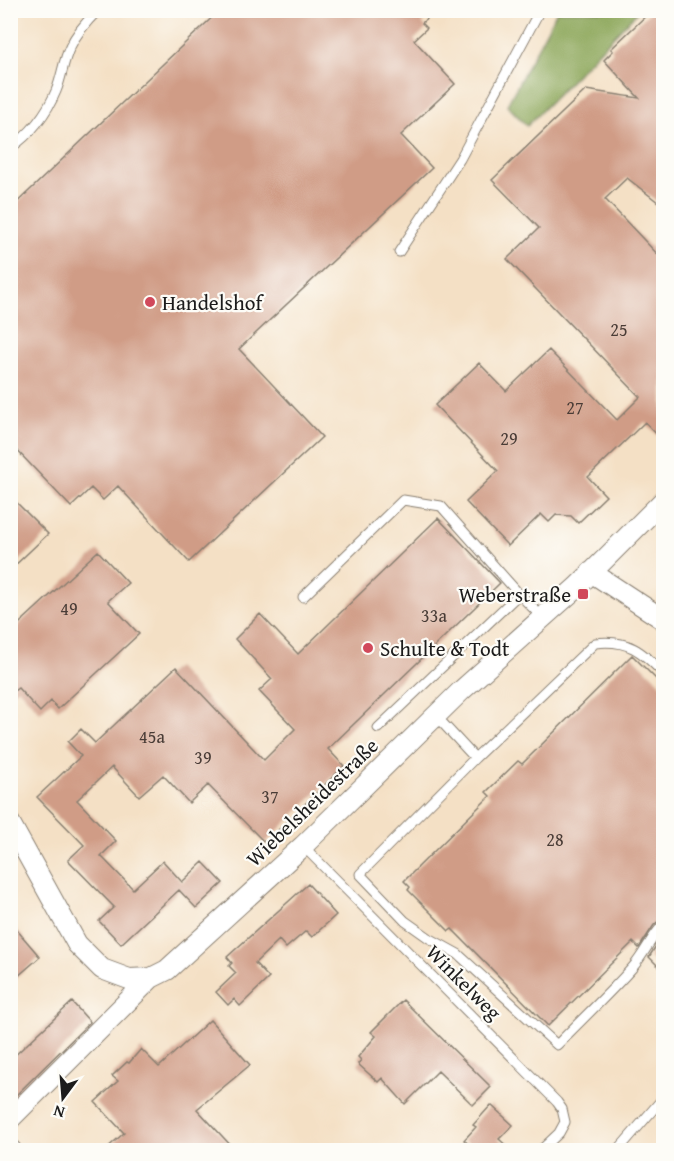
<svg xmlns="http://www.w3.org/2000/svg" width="674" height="1161" font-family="'Gentium Book Plus',serif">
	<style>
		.forest { fill: #8ba659; stroke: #54613a; stroke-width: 1.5 }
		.building { fill: #d09c86 }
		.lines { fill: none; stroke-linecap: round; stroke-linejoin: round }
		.lane-casing { stroke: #887e70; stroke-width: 11 }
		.street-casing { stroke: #887e70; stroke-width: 22 }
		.lane { stroke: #fff; stroke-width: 9 }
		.street { stroke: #fff; stroke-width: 20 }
		.poi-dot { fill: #d1495b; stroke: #fdfcf7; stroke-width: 2 }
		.labels { text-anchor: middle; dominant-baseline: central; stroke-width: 4.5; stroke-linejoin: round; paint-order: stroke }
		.number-label { font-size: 18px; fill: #493c36 }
		.poi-label { font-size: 21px; fill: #1c1c1c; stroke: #fdfcf7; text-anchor: start }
		.street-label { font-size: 21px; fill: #1c1c1c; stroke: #fdfcf7 }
	</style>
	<rect width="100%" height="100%" fill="#fdfcf7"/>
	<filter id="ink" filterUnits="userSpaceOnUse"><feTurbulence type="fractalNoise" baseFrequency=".0167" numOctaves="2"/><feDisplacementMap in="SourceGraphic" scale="12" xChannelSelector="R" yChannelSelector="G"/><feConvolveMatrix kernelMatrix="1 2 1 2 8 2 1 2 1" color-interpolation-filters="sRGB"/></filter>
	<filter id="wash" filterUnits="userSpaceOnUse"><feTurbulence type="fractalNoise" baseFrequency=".008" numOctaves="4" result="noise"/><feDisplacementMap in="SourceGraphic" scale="24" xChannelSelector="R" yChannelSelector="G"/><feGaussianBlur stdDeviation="1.35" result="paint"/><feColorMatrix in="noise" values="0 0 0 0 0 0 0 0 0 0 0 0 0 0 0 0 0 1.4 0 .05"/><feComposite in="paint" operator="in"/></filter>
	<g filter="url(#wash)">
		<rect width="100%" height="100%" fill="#f4e0c5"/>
		<path class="forest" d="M557 11H638L527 126 507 105Z"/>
		<g id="blocks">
			<path class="building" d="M220 10H435L422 23 427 28 414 40 455 84 401 135 432 168 239 349 322 437 189 562 118 486 103 500 91 488 71 507 10 443V209Z
				M652 10H663V206L627 178 605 199 663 260V441L645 422 588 477 606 496 578 523 571 516 556 515 549 522 541 514 508 546 466 502 498 471 435 405 479 363 506 391 549 350 617 420 640 397 507 259 539 228 492 180 586 90 639 98 604 60 613 51 611 49Z
				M10 496 48 534 10 570Z
				M438 518 500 583 328 749 344 766 265 843 208 785 189 803 163 775 139 796 112 767 77 800 116 841 101 856 133 889 163 861 182 882 203 862 223 883 196 908 179 890 121 944 99 921 114 907 68 860 84 845 37 797 81 756 68 742 81 729 95 743 176 667 264 760 295 729 259 691 272 679 235 639 260 614 298 654Z
				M98 551 128 583 108 601 139 634 58 709 51 701 40 712 18 688 10 694V632Z
				M632 655 663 686V917L654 925 639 948 633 942 548 1026 452 929 449 931 408 890 410 887 404 881 490 796 486 792 518 761 522 764Z
				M308 884 336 915 312 937 306 931 286 948 279 940 255 963 269 978 240 1006 234 999 228 1005 216 992 236 973 229 966 232 963 227 957Z
				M10 922 40 957 10 983Z
				M663 935V971L649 957Z
				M403 1000 491 1087 473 1105 438 1071 405 1104 382 1078 378 1082 358 1064 361 1060 358 1057 376 1036 371 1032Z
				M72 1002 90 1022 10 1101V1060Z
				M210 1020 250 1065 197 1109 235 1150H105L124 1133 95 1102 118 1081 112 1076 127 1062 129 1063 141 1049 159 1067Z
				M491 1105 513 1125 499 1139 511 1150H475L464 1140 476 1127 473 1125Z"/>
		</g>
	</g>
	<g filter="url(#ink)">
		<use href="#blocks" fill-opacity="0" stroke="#887e70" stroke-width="1.5"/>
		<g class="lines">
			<g class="lane-casing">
				<path id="lane" d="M10 148C30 135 47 113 56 91 62 77 63 61 70 47 76 34 88 20 98 10
					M399 252 460 159 540 10
					M303 597 403 500 441 506 519 594
					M664 674C642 651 628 639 595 643L475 758 360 874 405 921 429 938 458 954 557 1045C582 1019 609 994 633 967 645 953 651 937 664 924
					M436 716 475 758
					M378 728 519 594 543 618
					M303 846 557 1102 562 1109 565 1122 559 1133 541 1150
					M618 1150 664 1097"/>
			</g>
			<g class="street-casing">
				<path id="street" d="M591 572 664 620
					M10 823 77 944 102 969 129 979 151 978 167 970 303 846 462 690 577 587 664 500
					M10 1119 151 978
					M10 1150H11"/>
			</g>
			<use href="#lane" class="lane"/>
			<use href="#street" class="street"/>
		</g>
	</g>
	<g class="poi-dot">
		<circle cx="150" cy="302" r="6"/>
		<rect x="577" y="588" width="12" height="12" rx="3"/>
		<circle cx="368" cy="648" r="6"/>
	</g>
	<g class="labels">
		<g class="number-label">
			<text x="619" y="329">25</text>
			<text x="575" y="407">27</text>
			<text x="509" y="438">29</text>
			<text x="69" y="608">49</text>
			<text x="434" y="615">33a</text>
			<text x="152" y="736">45a</text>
			<text x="203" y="757">39</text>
			<text x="270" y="796">37</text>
			<text x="555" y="839">28</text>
		</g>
		<g class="poi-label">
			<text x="162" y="302">Handelshof</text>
			<text x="571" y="594" text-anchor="end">Weberstraße</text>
			<text x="380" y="648">Schulte &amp; Todt</text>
		</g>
		<g class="street-label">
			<text transform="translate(312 802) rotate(-44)">Wiebelsheidestraße</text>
			<text transform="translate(464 982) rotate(45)">Winkelweg</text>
		</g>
	</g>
	<rect width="674" height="1161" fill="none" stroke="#fdfcf7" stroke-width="36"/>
	<g transform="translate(63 1098) rotate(196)" stroke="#fdfcf7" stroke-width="4.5" paint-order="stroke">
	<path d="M0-4.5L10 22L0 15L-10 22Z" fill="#1c1c1c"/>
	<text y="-9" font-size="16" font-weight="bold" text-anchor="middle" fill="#1c1c1c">N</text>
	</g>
</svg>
